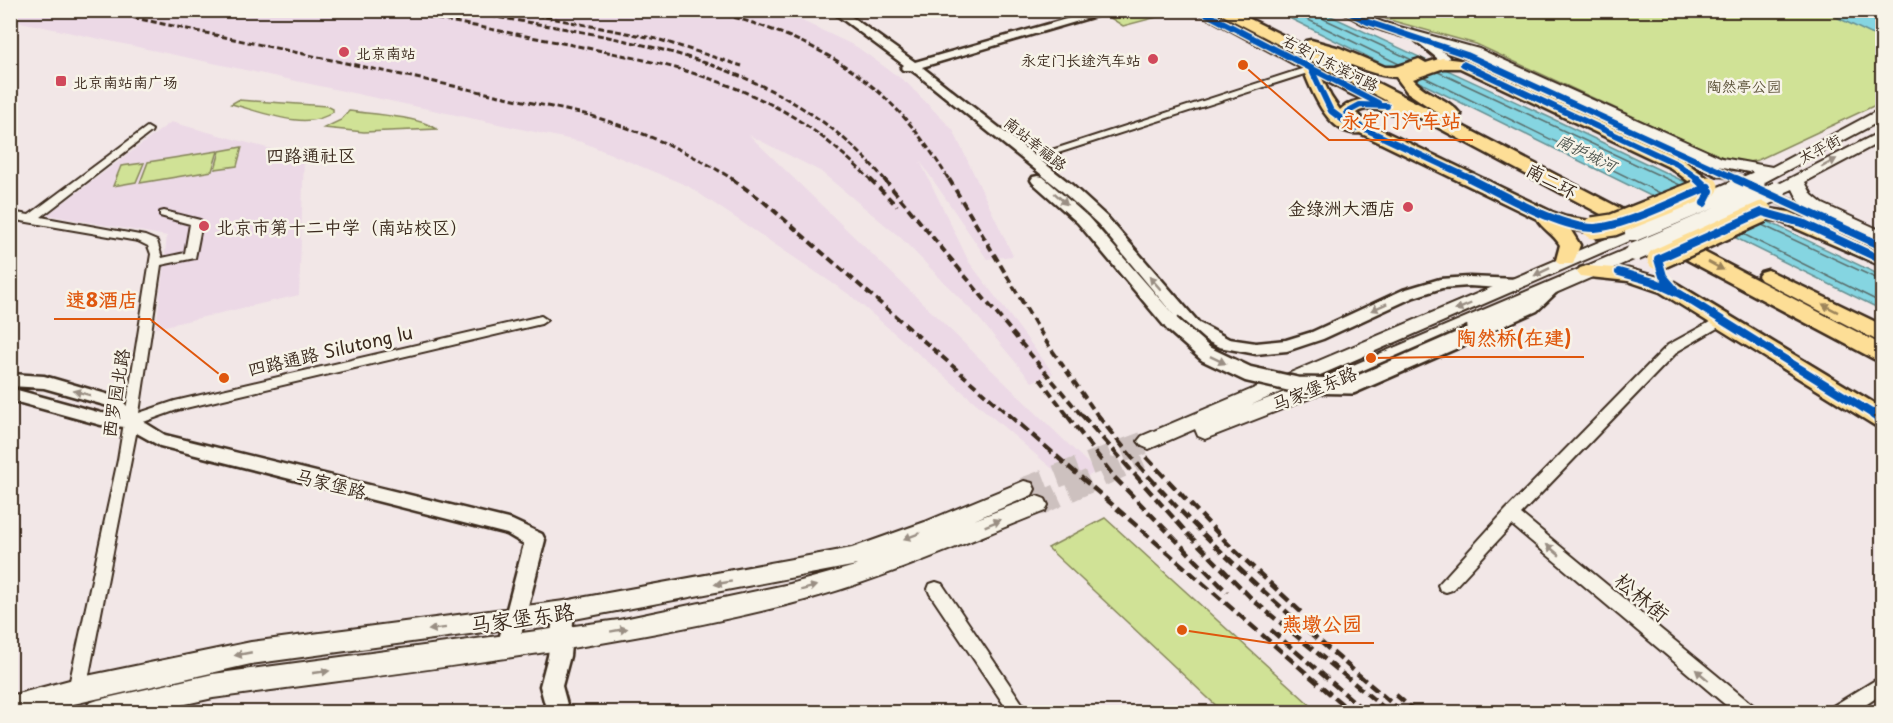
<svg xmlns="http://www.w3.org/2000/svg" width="1893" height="723" font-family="'Playpen Sans','LXGW WenKai TC',sans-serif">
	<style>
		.built { fill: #ecd9e6 }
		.green { fill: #d0e296; stroke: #86865a; stroke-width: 1.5 }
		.water { fill: #85d5e1; stroke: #679193; stroke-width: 1.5 }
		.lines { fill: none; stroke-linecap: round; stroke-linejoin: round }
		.shore { stroke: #596e6c; stroke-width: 1.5 }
		.tertiary-tunnel-far1 { stroke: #cdc1bf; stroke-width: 12; stroke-dasharray: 12 6; stroke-linecap: butt }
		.tertiary-tunnel { stroke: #cdc1bf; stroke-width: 15; stroke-dasharray: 15 8; stroke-linecap: butt }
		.secondary-tunnel { stroke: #cdc1bf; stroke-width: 23; stroke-dasharray: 23 12; stroke-linecap: butt }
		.minor-casing { stroke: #3b2a1e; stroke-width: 4 }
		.tertiary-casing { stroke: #3b2a1e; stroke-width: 5 }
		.secondary-casing { stroke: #3b2a1e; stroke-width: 4 }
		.trunk-casing { stroke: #3b2a1e; stroke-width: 5 }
		.minor { fill: #f7f3e8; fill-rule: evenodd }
		.tertiary { fill: #f7f3e8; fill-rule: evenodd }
		.secondary { fill: #f7f3e8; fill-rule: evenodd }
		.trunk { fill: #fdde96; fill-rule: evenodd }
		.rail-far2 { stroke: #3b2a1e; stroke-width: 3; stroke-dasharray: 6 3; stroke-linecap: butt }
		.rail-far1 { stroke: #3b2a1e; stroke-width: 4; stroke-dasharray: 8 4.5; stroke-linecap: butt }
		.rail { stroke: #3b2a1e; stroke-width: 4.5; stroke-dasharray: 11 5; stroke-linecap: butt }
		.tertiary-bridge-casing { stroke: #3b2a1e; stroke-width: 20; stroke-linecap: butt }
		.secondary-bridge-casing { stroke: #3b2a1e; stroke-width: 22; stroke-linecap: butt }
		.trunk-bridge-casing { stroke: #3b2a1e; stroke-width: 26; stroke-linecap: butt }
		.tertiary-bridge { stroke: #f7f3e8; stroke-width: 15 }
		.secondary-bridge { stroke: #f7f3e8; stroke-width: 18 }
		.trunk-bridge { stroke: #fdde96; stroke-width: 21 }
		.cycleway-far2-casing { stroke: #f7f3e8; stroke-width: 9 }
		.cycleway-far1-casing { stroke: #f7f3e8; stroke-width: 12 }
		.cycleway-casing { stroke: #f7f3e8; stroke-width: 15 }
		.cycleway-far2 { stroke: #0057b8; stroke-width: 6 }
		.cycleway-far1 { stroke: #0057b8; stroke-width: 8 }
		.cycleway { stroke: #0057b8; stroke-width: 11 }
		.oneway { fill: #998e83 }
		.oneway2 { fill: #9c845a }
		.poi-dot { fill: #d1495b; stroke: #f7f3e8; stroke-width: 2 }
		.labels { text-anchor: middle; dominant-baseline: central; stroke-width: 5; stroke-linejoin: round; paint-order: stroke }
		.far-poi-label { font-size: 15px; fill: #3b2a1e; stroke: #f7f3e8; text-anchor: start }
		.far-street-label { font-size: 15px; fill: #3b2a1e; stroke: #f7f3e8 }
		.far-park-label { font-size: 15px; fill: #594f36; stroke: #f7f3e8 }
		.far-water-label { font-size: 16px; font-style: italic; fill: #4e554f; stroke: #f7f3e8 }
		.far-quarter-label { font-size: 18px; fill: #3b2a1e; stroke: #f7f3e8 }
		.street-label { font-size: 18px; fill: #3b2a1e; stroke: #f7f3e8 }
		.poi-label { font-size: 18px; fill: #3b2a1e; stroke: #f7f3e8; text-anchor: end }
		.near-street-label { font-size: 21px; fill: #3b2a1e; stroke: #f7f3e8 }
		.leader { fill: none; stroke: #df570d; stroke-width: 2 }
		.callout-dot { fill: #df570d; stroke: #f7f3e8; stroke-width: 2 }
		.callout-label { font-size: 20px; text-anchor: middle; font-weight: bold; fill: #df570d; stroke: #f7f3e8; stroke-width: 5; stroke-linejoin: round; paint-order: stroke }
	</style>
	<rect width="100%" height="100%" fill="#f2e7e7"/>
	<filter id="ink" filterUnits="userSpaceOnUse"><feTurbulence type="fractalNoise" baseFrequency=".0167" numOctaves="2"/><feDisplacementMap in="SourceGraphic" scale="12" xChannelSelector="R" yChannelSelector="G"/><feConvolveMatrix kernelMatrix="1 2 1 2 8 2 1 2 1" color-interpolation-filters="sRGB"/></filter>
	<g filter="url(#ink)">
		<path class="built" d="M11 10H772L796 18 857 47 907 83 953 130 1013 256 987 259 920 161 969 262 1053 373 1032 382 977 316 901 238 820 171 749 135 1097 472 1070 484 850 295 688 186 582 142 11 20Z
			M171 122 304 158 299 295 156 328 167 236 47 215Z"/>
		<path class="green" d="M1134 10 1153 11 1161 16 1123 26 1109 17Z
			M1367 11H1882V102L1758 160 1744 163 1723 158 1476 44 1386 19Z
			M238 100 327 106 333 109V112C307 132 260 111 231 104Z
			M349 111C373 114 417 116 437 129L364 132 324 128 341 120Z
			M242 147 237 166 215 169 220 151Z
			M218 151 212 171 140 183 148 162Z
			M144 163 136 182 113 186 121 166Z
			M1105 518 1318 712H1223L1048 548Z"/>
		<path class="water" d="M1275 11H1320L1553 119 1882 276V310Z
			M1824 11H1882V35H1873Z"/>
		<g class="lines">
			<path class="shore" d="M1288 10 1399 64
				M1320 10 1324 19 1412 60
				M1438 72 1680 185
				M1424 77 1660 193
				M1762 225 1882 281
				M1743 234 1882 303"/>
			<path class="tertiary-tunnel-far1" d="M1723 173 1739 180"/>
			<path class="tertiary-tunnel" d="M1736 179 1802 209"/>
			<path class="secondary-tunnel" d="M1024 489 1149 441
				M1037 505 1141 457"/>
			<g class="minor-casing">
				<path id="minor" d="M1311 66 1316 69 1314 71 1033 161 1029 162 1024 159Z
					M147 127 152 130 151 132 41 217 145 236 157 241 162 258 185 253 190 224 160 216V212L164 211 200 220 202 222 195 258 161 265 139 413 175 401 541 316 547 320 541 324 177 410 138 424 86 690 83 696 77 698 71 696 68 690 118 460 151 254 148 246 138 241 10 219V212L29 215Z
					M1721 316 1726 317 1727 320 1726 323 1678 351 1521 514 1754 706 1756 712H1734L1512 525 1452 590 1446 592 1440 590 1438 585 1505 511 1668 345Z
					M936 582 942 584 1028 712H1009L930 594 928 589 930 584Z
					M1882 676V694L1855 712H1831L1833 706Z"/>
			</g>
			<g class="tertiary-casing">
				<path id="tertiary" d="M830 10H842L915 62 1098 10H1116L922 67 1072 185 1108 218 1199 323 1229 339 1256 343 1286 340 1312 332 1403 290 1440 279 1469 277 1517 279 1525 284 1517 289 1469 286 1442 288 1414 297 1323 339 1287 351 1256 354 1219 347 1187 331 1098 224 1062 191 918 75 911 70H903L901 68 904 65Z
					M1194 10H1208L1393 106 1387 110 1383 109 1345 91Z
					M1339 10H1353L1407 33 1402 36 1364 24Z
					M1419 35 1447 55 1449 57 1446 65H1438L1437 58 1415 40V36Z
					M1444 43 1471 53 1730 173 1728 176H1718L1440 48 1439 46Z
					M1038 176 1043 177 1088 217 1178 320 1180 324 1178 328H1166L1078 223 1033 183 1031 180 1033 177Z
					M1802 205 1882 241V250L1797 212 1795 209Z
					M1555 281 1563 286 1537 311 1477 338H1465L1463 334 1465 330 1525 305 1550 283Z
					M10 374 44 376 120 398 136 417 165 435 512 520 542 534 545 540 516 654 508 656 500 654 497 647 524 544 507 534 160 446 126 427 101 425 10 400V388L101 413 114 414 108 406 44 388 10 386Z
					M564 602 571 605 574 611 570 656 562 686 569 712H547L540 686 548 656 554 611 557 605Z"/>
			</g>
			<g class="secondary-casing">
				<path id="secondary" d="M1385 23 1479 49 1722 158 1772 167 1877 111 1882 110V120L1763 183 1755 178 1759 174 1713 165 1469 55 1381 30 1379 27Z
					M1882 131V141L1805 182 1812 195 1823 204 1882 231V242L1811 210 1799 201 1793 189 1777 196 1769 191 1771 188Z
					M1634 227 1642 232 1640 236 1251 405 1332 374 1629 248H1641L1644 252 1641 256 1346 384 1205 439 1198 436 1195 429 1149 449 1142 446 1138 441 1142 436Z
					M1024 481 1032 483 1035 489 1032 495 974 520 1037 496 1045 499 1048 505 1045 511C961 544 878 582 790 604 601 651 406 671 213 698L149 712H85L89 703 98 700 213 674 619 620 790 584 855 566 857 565 564 621 251 664 38 712H10V696L77 678 251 642 564 601 852 548 925 522Z"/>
			</g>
			<g class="trunk-casing">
				<path id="trunk" d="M1213 10H1232L1447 118 1882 345V361L1874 359 1407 111C1394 121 1373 101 1356 113L1367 123 1552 212 1566 217 1620 226 1623 230 1620 234 1613 236 1570 229 1580 245 1573 264H1559L1556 260 1560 245C1554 234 1542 229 1537 219L1360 133C1329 137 1312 92 1303 69L1311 64 1316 66 1331 97 1340 110C1353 97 1372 98 1389 102Z
					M1311 40 1340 48 1385 67H1395L1419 59 1426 63 1442 58 1468 61 1683 160 1714 183 1719 191 1711 207H1697L1695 203 1700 190 1671 168 1460 68H1444L1413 79C1426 95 1449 98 1461 115L1453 120 1447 119 1407 92 1396 77C1365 75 1336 56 1306 47L1304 44 1306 41Z
					M1742 205 1790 212 1882 253V266L1779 221 1735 215 1733 211 1735 207Z
					M1587 266 1628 269 1674 282 1882 408V427L1874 425 1660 292 1628 281 1580 276 1577 272 1580 268Z
					M1768 270 1882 325V341L1874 339 1761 280 1758 276 1761 272Z"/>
			</g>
			<use href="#minor" class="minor"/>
			<use href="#tertiary" class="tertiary"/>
			<use href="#secondary" class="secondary"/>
			<use href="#trunk" class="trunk"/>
			<path class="rail-far2" d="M98 10 589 115C640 131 689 151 734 180
				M392 10C449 21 505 32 562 43 634 57 708 71 774 106 811 125 842 152 871 180
				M439 10 462 15
				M455 10C609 37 778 52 885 180
				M510 10 657 39 742 66
				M708 10C820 39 889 79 949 180"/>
			<path class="rail-far1" d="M732 179 763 201 1010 416
				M870 179 897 206
				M884 179 1082 416
				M949 179 1047 343 1098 416
				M1040 379 1068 416"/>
			<path class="rail" d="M1008 414 1351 712
				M1066 414 1114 477 1227 592
				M1081 414 1186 532 1254 601 1389 712
				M1097 414C1183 527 1295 620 1402 712
				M1146 457 1229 545 1301 612
				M1271 630 1366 712
				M1396 695 1416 712"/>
			<g class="tertiary-bridge-casing">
				<path id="tertiary-bridge" d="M1172 324 1206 354 1248 374 1297 385 1352 386 1471 334"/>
			</g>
			<g class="secondary-bridge-casing">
				<path id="secondary-bridge" d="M1634 232 1756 181
					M1635 252 1777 191"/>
			</g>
			<g class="trunk-bridge-casing">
				<path id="trunk-bridge" d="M1593 228 1613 225 1708 187
					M1658 259 1762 212"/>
			</g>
			<use href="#tertiary-bridge" class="tertiary-bridge"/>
			<use href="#secondary-bridge" class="secondary-bridge"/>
			<use href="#trunk-bridge" class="trunk-bridge"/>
			<g class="cycleway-far2-casing">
				<path id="cycleway-far2" d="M1199 10 1378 103
					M1344 10 1368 22 1467 55 1739 180
					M1463 64 1677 164 1699 180
					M1311 69 1331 111 1355 129
					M1387 106 1360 105 1347 112 1349 118 1361 127 1474 180"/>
			</g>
			<g class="cycleway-far1-casing">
				<path id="cycleway-far1" d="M1471 179C1502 194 1561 229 1595 228 1625 226 1679 199 1708 187
					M1697 179 1710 191 1704 203
					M1736 179 1882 246
					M1619 272 1654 282 1680 294 1876 416
					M1675 290 1663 276 1658 259 1762 212 1805 224 1882 260"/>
			</g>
			<g class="cycleway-casing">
				<path id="cycleway" d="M1874 414 1882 419"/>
			</g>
			<use href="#cycleway-far2" class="cycleway-far2"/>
			<use href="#cycleway-far1" class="cycleway-far1"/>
			<use href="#cycleway" class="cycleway"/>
		</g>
		<defs><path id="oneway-solid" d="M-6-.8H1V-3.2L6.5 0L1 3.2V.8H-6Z" transform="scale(1.5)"/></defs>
		<g class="oneway">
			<use href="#oneway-solid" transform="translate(1829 163) rotate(-29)"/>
			<use href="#oneway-solid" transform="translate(1061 199) rotate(42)"/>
			<use href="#oneway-solid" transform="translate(1542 272) rotate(154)"/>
			<use href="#oneway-solid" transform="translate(1155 283) rotate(-131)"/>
			<use href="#oneway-solid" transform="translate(1379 307) rotate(156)"/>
			<use href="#oneway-solid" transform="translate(1463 307) rotate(157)"/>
			<use href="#oneway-solid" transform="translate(1218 360) rotate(26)"/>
			<use href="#oneway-solid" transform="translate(82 393) rotate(-165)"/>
			<use href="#oneway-solid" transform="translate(993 523) rotate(-22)"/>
			<use href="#oneway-solid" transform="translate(912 536) rotate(160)"/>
			<use href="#oneway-solid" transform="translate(1553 550) rotate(-140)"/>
			<use href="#oneway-solid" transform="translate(723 583) rotate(170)"/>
			<use href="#oneway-solid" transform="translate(809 588) rotate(-15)"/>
			<use href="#oneway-solid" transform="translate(437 629) rotate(173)"/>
			<use href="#oneway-solid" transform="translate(619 630) rotate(-10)"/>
			<use href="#oneway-solid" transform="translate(243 654) rotate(169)"/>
			<use href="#oneway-solid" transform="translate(321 672) rotate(-8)"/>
			<use href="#oneway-solid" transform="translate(1702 675) rotate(-140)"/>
		</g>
		<g class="oneway2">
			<use href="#oneway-solid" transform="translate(1716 266) rotate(28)"/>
			<use href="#oneway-solid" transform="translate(1830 308) rotate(-153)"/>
		</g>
	</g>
	<g class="poi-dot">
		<circle cx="344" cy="52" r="6"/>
		<circle cx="1153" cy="59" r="6"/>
		<rect x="55" y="75" width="12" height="12" rx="3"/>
		<circle cx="1408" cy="207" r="6"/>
		<circle cx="204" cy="226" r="6"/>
	</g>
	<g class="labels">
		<g class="far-poi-label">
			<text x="356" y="52">北京南站</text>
			<text x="1141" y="59" text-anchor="end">永定门长途汽车站</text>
			<text x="73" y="81">北京南站南广场</text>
		</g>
		<g class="far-street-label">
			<text transform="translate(1331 62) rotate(27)">右安门东滨河路</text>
			<text transform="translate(1036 143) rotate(39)">南站幸福路</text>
			<text transform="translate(1819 148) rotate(-28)">太平街</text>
		</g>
		<g class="far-park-label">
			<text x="1744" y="85">陶然亭公园</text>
		</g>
		<g class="far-water-label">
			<text transform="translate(1587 152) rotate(26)">南护城河</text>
		</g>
		<g class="far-quarter-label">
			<text x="311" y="154">四路通社区</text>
		</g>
		<g class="street-label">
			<text transform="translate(1552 180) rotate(28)">南二环</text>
			<text transform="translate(330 350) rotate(-13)">四路通路 Silutong lu</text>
			<text transform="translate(1314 388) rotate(-22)">马家堡东路</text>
			<text transform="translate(115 393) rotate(-81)">西罗园北路</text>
			<text transform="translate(331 483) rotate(14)">马家堡路</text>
		</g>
		<g class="poi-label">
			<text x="1396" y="207">金绿洲大酒店</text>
			<text x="216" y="226" text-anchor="start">北京市第十二中学（南站校区）</text>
		</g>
		<g class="near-street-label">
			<text transform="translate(1643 596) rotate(40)">松林街</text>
			<text transform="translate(522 617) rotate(-8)">马家堡东路</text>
		</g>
	</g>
	<path class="leader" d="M1243 65L1329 140H1473M224 378L150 319H54M1371 358L1445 357H1584M1182 630L1270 643H1374"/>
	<g class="callout-dot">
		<circle cx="1243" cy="65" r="6"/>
		<circle cx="224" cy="378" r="6"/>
		<circle cx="1371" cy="358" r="6"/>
		<circle cx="1182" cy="630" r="6"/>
	</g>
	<g class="callout-label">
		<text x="1401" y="128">永定门汽车站</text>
		<text x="102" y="307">速8酒店</text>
		<text x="1514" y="345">陶然桥(在建)</text>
		<text x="1322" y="631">燕墩公园</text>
	</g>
	<rect width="1893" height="723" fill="none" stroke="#f7f3e8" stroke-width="36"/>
	<rect x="18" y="18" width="1857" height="687" fill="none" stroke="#3b2a1e" stroke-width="2" filter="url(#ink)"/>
</svg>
